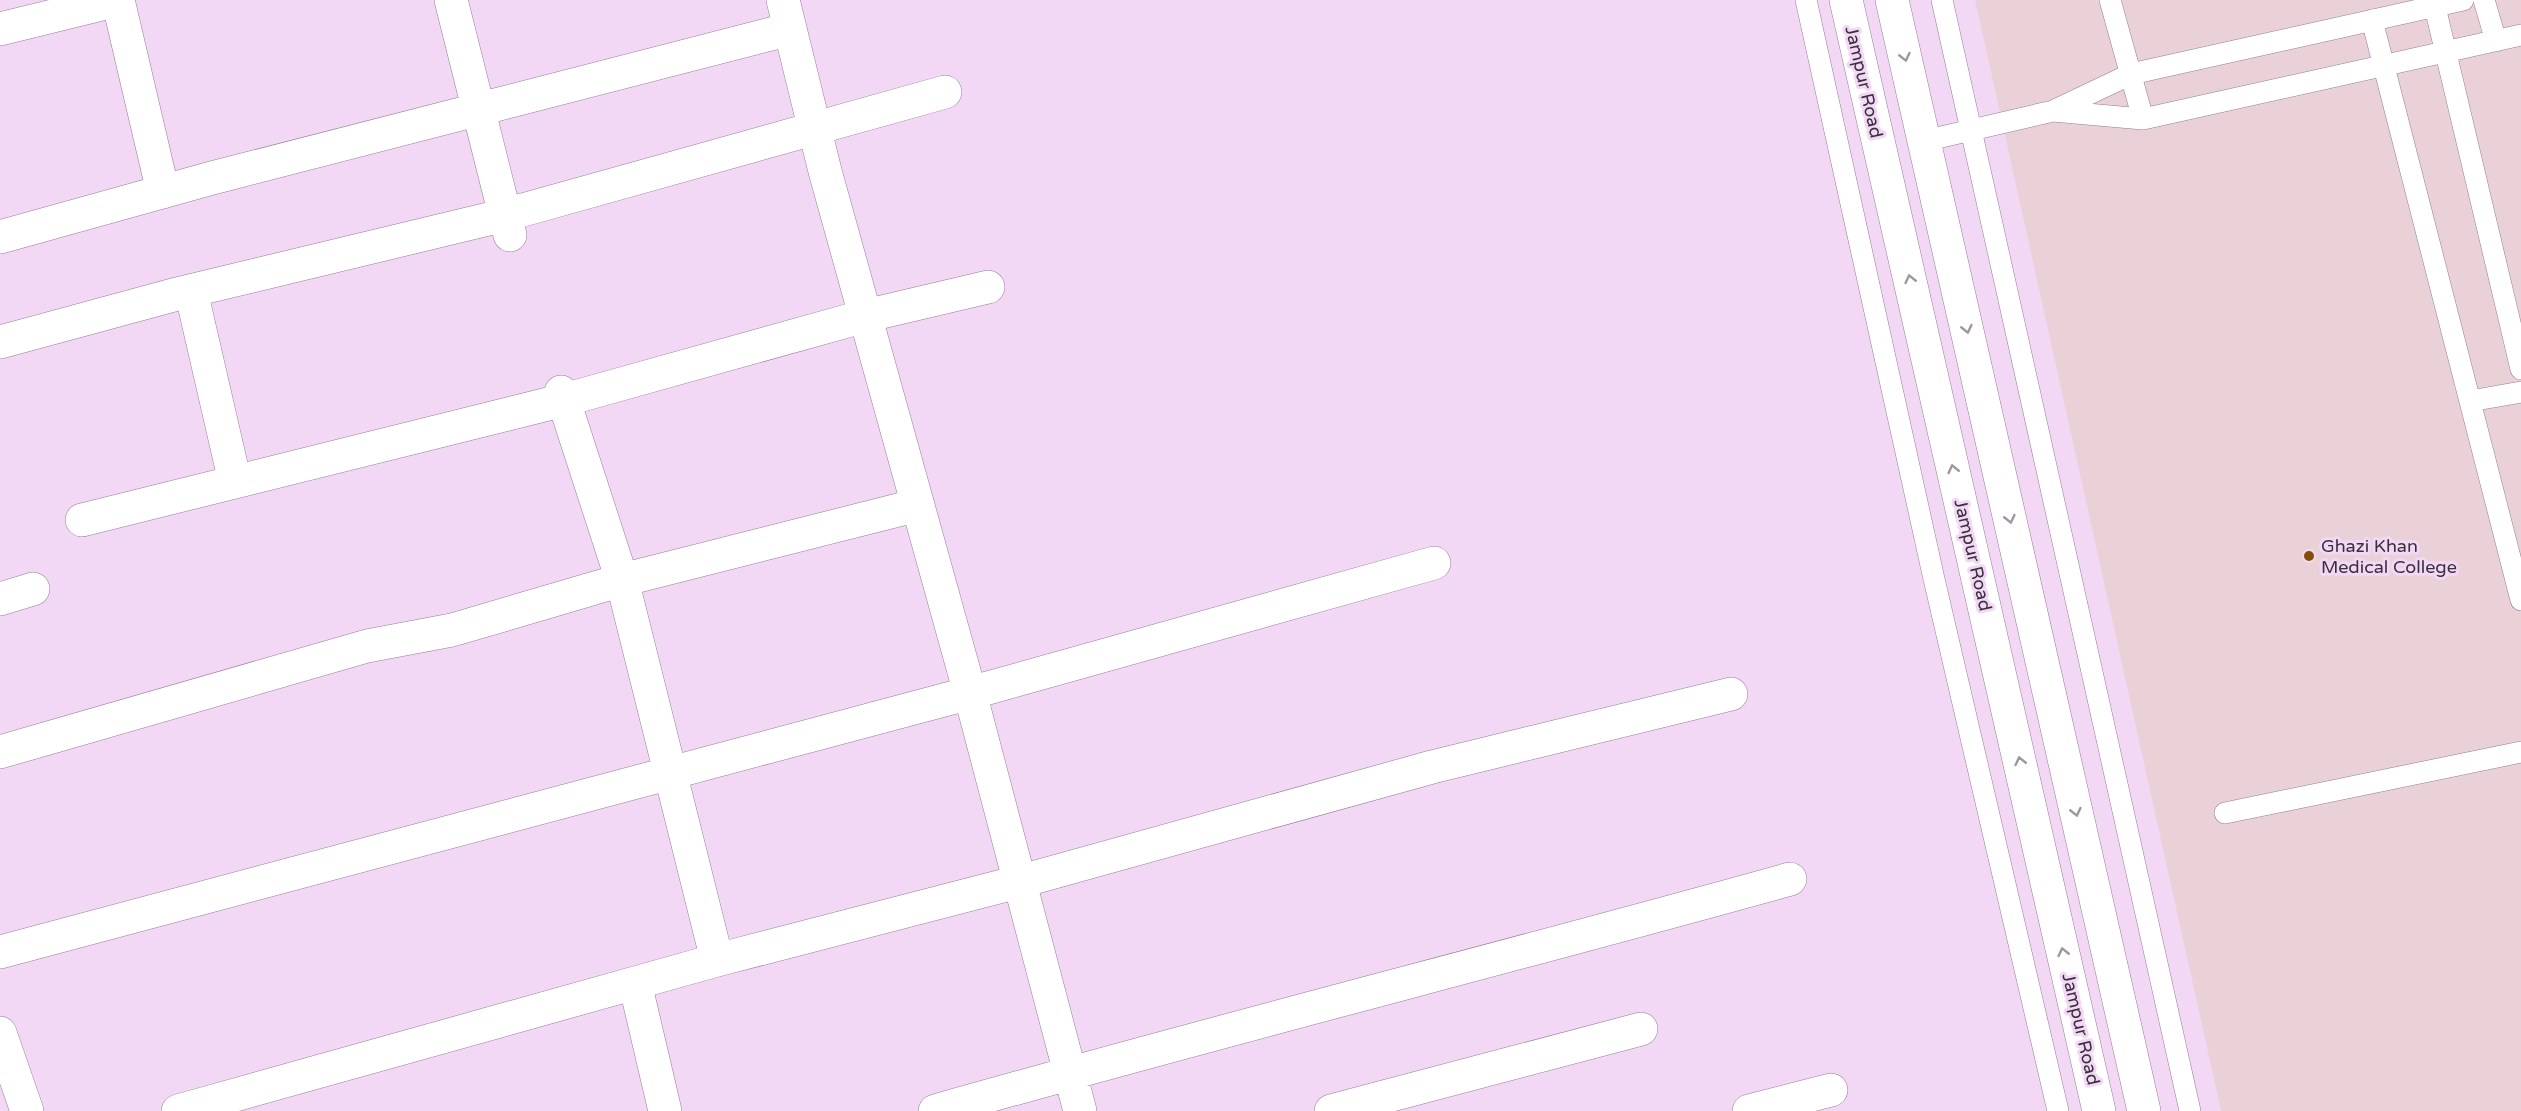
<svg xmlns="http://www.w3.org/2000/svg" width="2521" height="1111" font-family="'Varela Round',sans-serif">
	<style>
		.education { fill: #ead1d8 }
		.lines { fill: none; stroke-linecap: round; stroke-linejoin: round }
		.service-casing { stroke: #947c97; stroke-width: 22 }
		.minor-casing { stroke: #947c97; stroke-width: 34 }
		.secondary-casing { stroke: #947c97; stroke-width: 34 }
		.service { stroke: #fff; stroke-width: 21 }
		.minor { stroke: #fff; stroke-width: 33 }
		.secondary { stroke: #fff; stroke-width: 33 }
		.oneway { stroke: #9c989d }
		.poi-dot { fill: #864c00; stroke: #f3d8f6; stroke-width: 2 }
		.labels { text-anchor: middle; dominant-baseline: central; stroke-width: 6; stroke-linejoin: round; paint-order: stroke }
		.street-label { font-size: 18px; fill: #3a303b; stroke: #f3d8f6 }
		.poi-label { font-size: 18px; fill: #3a303b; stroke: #f3d8f6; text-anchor: start }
	</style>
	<rect width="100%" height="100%" fill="#f3d8f6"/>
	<path class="education" d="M1975 0H2521V1111H2221Z"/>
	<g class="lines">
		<g class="service-casing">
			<path id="service" d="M1806 0 1934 579 2058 1111
				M1942 0 2190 1111
				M2110 0 2143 119
				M2484 0 2496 41
				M2435 7 2521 369
				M2372 20 2521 600
				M2053 111 2143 119 2521 35
				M1924 141 2053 111 2131 74 2463 0
				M2470 401 2521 392
				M2225 813 2521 752"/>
		</g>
		<g class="minor-casing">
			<path id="minor" d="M451 0 510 235
				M783 0 825 171 970 693 1080 1111
				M0 29 118 0 163 192
				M0 237 212 178 790 29
				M191 291 235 482
				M0 342 177 294 505 215 945 92
				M561 392 622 580 717 960
				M82 520 564 400 865 316 988 287
				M0 599 33 589
				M0 752 367 646 452 630 622 580 918 505
				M0 952 970 693 1434 563
				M635 983 665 1111
				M0 1033 27 1111
				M178 1111 717 960 1018 882 1432 767 1731 694
				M935 1111C1220 1030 1506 958 1790 879
				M1331 1111 1641 1029
				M1749 1111 1831 1090"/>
		</g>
		<g class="secondary-casing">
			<path id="secondary" d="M1846 0 2099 1111
				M1892 0 2144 1111"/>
		</g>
		<use href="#service" class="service"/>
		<use href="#minor" class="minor"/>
		<use href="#secondary" class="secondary"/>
	</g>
	<defs><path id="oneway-chevron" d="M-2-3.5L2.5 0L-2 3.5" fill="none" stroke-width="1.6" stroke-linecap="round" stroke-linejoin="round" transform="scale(1.5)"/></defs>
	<g class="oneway">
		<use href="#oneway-chevron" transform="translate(1905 57) rotate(77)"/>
		<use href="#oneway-chevron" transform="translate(1910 279) rotate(-103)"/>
		<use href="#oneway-chevron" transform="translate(1967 329) rotate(77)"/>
		<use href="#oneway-chevron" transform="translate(1953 469) rotate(-103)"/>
		<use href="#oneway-chevron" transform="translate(2010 519) rotate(77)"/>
		<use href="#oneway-chevron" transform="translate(2020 761) rotate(-103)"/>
		<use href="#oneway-chevron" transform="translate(2076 812) rotate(77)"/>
		<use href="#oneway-chevron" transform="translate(2063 952) rotate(-103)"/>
	</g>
	<circle class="poi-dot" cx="2309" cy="556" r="6"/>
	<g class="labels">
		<g class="street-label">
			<text transform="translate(1864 82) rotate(77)">Jampur Road</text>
			<text transform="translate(1973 555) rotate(77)">Jampur Road</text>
			<text transform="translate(2081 1029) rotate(77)">Jampur Road</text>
		</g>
		<g class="poi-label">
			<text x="2321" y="546">Ghazi Khan<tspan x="2321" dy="21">Medical College</tspan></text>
		</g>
	</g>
</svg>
